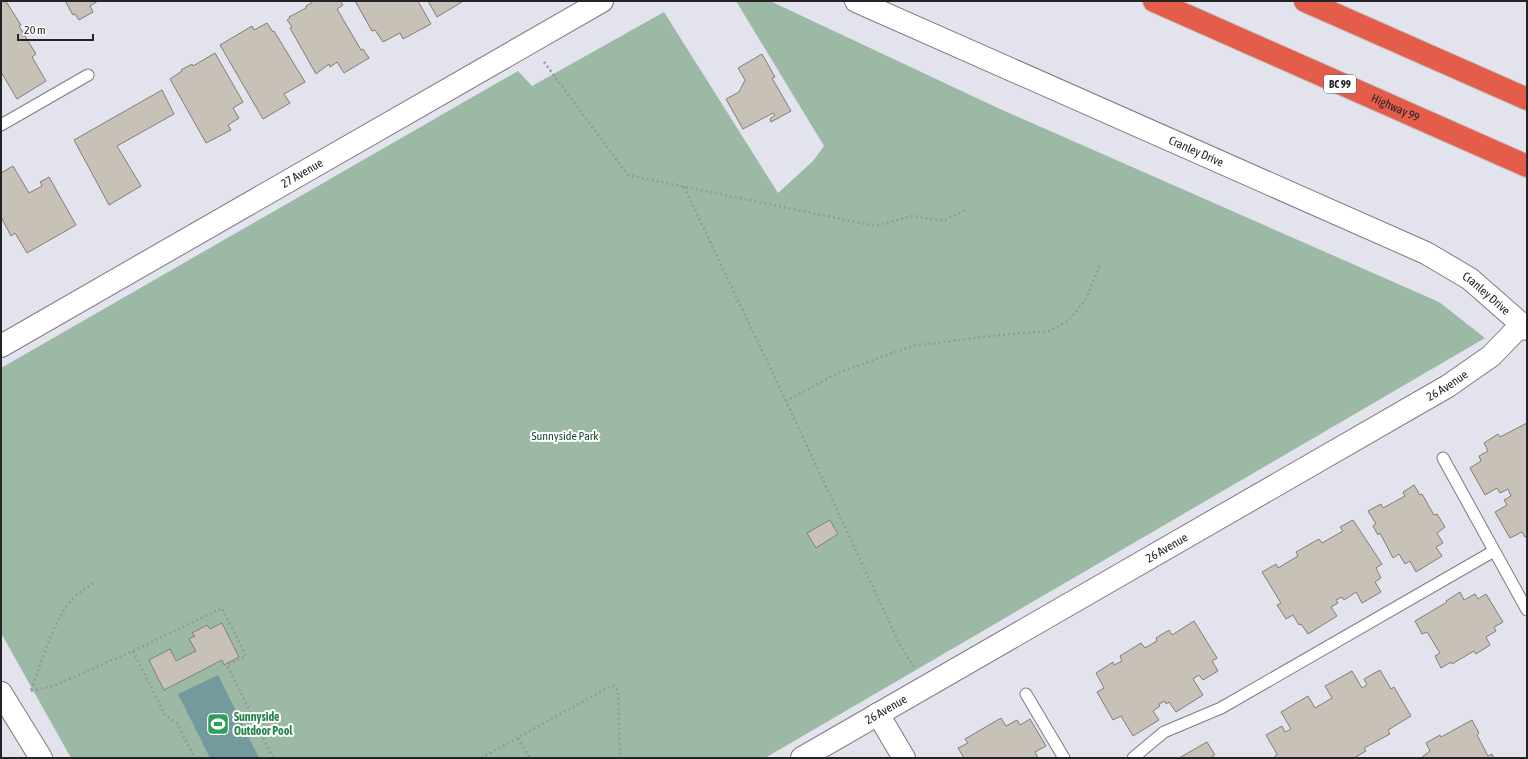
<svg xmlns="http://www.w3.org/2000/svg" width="1528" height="759" font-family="'Asap Condensed',sans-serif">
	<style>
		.green { fill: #9cb9a6 }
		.water { fill: #739a9d }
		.building { fill: #c7c1b8; stroke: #837d75 }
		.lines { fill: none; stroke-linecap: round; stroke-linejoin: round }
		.service-casing { stroke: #7b7a84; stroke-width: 13 }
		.minor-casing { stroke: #7b7a84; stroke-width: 24 }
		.motorway-casing { stroke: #c2c2c3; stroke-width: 24 }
		.path { stroke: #97979e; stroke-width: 2.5; stroke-dasharray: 2 3; stroke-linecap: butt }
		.service { stroke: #fff; stroke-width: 11 }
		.minor { stroke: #fff; stroke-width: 22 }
		.motorway { stroke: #e45c4a; stroke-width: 22 }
		.labels { text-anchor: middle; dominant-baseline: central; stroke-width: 4; stroke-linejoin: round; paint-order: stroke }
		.shield { fill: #fff; stroke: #666668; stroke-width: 1 }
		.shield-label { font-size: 11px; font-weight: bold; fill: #242428 }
		.street-label { font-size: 12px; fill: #242428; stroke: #fff }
		.park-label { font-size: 12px; fill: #184b30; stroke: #fff }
		.leisure-label { font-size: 12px; font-weight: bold; fill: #27864d; stroke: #fff; text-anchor: start }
	</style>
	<rect width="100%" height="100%" fill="#e3e3ed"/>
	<path class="green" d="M736 1H770L1000 109 1439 302 1485 338 765 758H71L1 633V368L518 71 532 86 664 12 778 193 813 161 824 146Z"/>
	<path class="water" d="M218 675 259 758H210L178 694Z"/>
	<path class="building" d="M3 1 7 3 21 25 19 26 36 54 32 57 46 81 17 99 1 72V2Z
		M65 1H98L90 6 93 12 79 20 75 14 73 15Z
		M314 1H340L343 5 337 9 361 50 363 49 369 58 344 73 337 62 330 67 329 64 316 74 290 28 292 27 287 20 290 18 289 17 306 8V6Z
		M355 1H418L431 24 403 39 400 33 383 42 375 30 372 31Z
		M428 1H462V2L437 17Z
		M267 23 273 32 274 31 305 82 284 94 290 103 263 119 220 45 252 26 254 30Z
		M215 53 243 102 233 108 239 118 228 125 231 130 206 143 170 79 182 71 181 70 192 64 193 66Z
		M762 54 775 77 772 78 791 111 771 122 770 119 775 115 773 113 743 129 726 99 739 92 745 80 738 68Z
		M162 90 174 114 117 146 141 186 109 205 74 140Z
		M13 166 29 193 42 186 40 182 49 177 76 225 27 253 15 233 11 236 1 217V173Z
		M1527 423V536L1525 537 1522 532 1510 538 1495 512 1507 505 1504 500 1511 496 1508 489 1500 493 1497 488 1485 495 1470 468 1481 461 1479 456 1488 451 1484 443 1498 434 1500 437Z
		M1414 485 1420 495 1422 494 1434 515 1437 514 1445 527 1437 533 1443 543 1436 547 1442 556 1416 572 1410 561 1405 564 1399 554 1393 558 1380 533 1378 535 1373 526 1376 524 1368 511 1381 504 1383 508 1405 496 1403 492Z
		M830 520 838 534 816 548 807 533Z
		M1353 520 1382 564 1376 568 1381 578 1375 582 1381 592 1362 603 1356 592 1344 600 1342 597 1336 600 1338 603 1331 607 1337 616 1308 634 1301 624 1299 625 1293 615 1286 619 1277 605 1281 603 1262 572 1276 564 1278 568 1298 556 1296 552 1319 539 1322 543 1343 531 1340 527Z
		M1460 592 1464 600 1475 594 1478 599 1486 594 1503 622 1494 627 1496 631 1486 637 1490 645 1476 654 1474 651 1452 664 1451 662 1441 668 1435 656 1440 653 1427 632 1422 634 1415 621 1447 602 1446 601Z
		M1194 621 1217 658 1212 661 1218 671 1203 680 1199 675 1193 679 1203 695 1176 712 1169 702 1166 704 1165 701 1159 704 1160 706 1153 711 1159 720 1133 736 1121 716 1113 720 1097 692 1104 688 1096 673 1113 662 1114 665 1122 661 1120 656 1141 643 1145 648 1157 641 1156 638 1169 630 1172 635Z
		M222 623 239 657 224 665 222 660 164 690 149 660 170 649 176 661 196 651 189 639 195 636 192 633 207 625 210 629Z
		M1380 670 1391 689 1394 687 1411 716 1388 730 1390 734 1364 748 1366 751 1354 758H1274L1277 754 1266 735 1282 726 1285 732 1291 729 1281 712 1308 696 1315 708 1332 698 1325 686 1352 671 1362 688 1367 685 1364 679Z
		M1001 718 1006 726 1017 720 1020 725 1030 719 1046 746 1035 752 1038 758H964L958 748 968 743 965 739Z
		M1472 720 1479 733 1477 735 1488 756 1492 754 1494 758H1421L1430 751 1426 743 1440 735 1441 737Z
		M1207 742 1215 755 1211 757 1212 758H1179Z"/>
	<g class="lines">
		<g class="service-casing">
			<path id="service" d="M1 125 88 75
				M1443 458 1527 610
				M1026 694 1064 758
				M1133 758 1164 732 1221 708 1494 551"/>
		</g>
		<g class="minor-casing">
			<g id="minor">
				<path id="s1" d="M856 1 1426 253 1470 279 1527 329"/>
				<path id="s2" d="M1 346 602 1"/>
				<path d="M1 693 41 758"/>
				<path d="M878 714 904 758"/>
				<path id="s3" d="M802 758 1448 386 1491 356 1522 324"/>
			</g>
		</g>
		<g class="motorway-casing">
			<g id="motorway">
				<path id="s4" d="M1154 1 1527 166"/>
				<path d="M1305 1 1527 99"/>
			</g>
		</g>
		<path class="path" d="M544 62 628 175 875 226 912 216 943 221 967 209
			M684 187 786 401
			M133 651 165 715 177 723 195 758
			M914 667 901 647 786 401 838 373 912 346 999 335 1050 331 1068 321 1086 299 1100 265
			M31 690C40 667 52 626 66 607 73 596 84 589 94 583
			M31 691 53 686 133 651 222 608 246 656 227 665 273 758
			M518 738 530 758
			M481 758 611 686H614L618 690 620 758"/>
		<use href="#service" class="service"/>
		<use href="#minor" class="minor"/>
		<use href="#motorway" class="motorway"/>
	</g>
	<defs>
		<g id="stadium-square" transform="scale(1.15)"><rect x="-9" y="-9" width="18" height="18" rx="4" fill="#2e9e5b" stroke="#fff"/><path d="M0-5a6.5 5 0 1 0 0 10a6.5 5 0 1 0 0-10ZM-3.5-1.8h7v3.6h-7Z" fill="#fff"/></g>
	</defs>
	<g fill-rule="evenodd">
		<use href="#stadium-square" x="218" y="724"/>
	</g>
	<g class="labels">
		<rect class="shield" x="1324" y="75" width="32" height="18" rx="3"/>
		<g class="shield-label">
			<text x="1340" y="84">BC 99</text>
		</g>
		<g class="street-label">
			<text stroke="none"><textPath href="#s4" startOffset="264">Highway 99</textPath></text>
			<text stroke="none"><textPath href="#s1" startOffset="372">Cranley Drive</textPath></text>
			<text stroke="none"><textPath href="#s2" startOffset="347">27 Avenue</textPath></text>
			<text stroke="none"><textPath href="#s1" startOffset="696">Cranley Drive</textPath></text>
			<text stroke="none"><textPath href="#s3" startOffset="745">26 Avenue</textPath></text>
			<text stroke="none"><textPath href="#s3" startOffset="421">26 Avenue</textPath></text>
			<text stroke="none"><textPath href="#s3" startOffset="97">26 Avenue</textPath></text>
		</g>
		<g class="park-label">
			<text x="565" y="436">Sunnyside Park</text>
		</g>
		<g class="leisure-label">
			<text x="234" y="717">Sunnyside<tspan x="234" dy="14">Outdoor Pool</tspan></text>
		</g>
	</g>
	<rect width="1528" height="759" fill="none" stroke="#242428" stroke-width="4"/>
	<path d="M18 34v6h75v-6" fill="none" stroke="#242428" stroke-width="2"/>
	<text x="24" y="34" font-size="12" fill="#242428" stroke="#ffffff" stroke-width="3" paint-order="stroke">20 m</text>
</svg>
